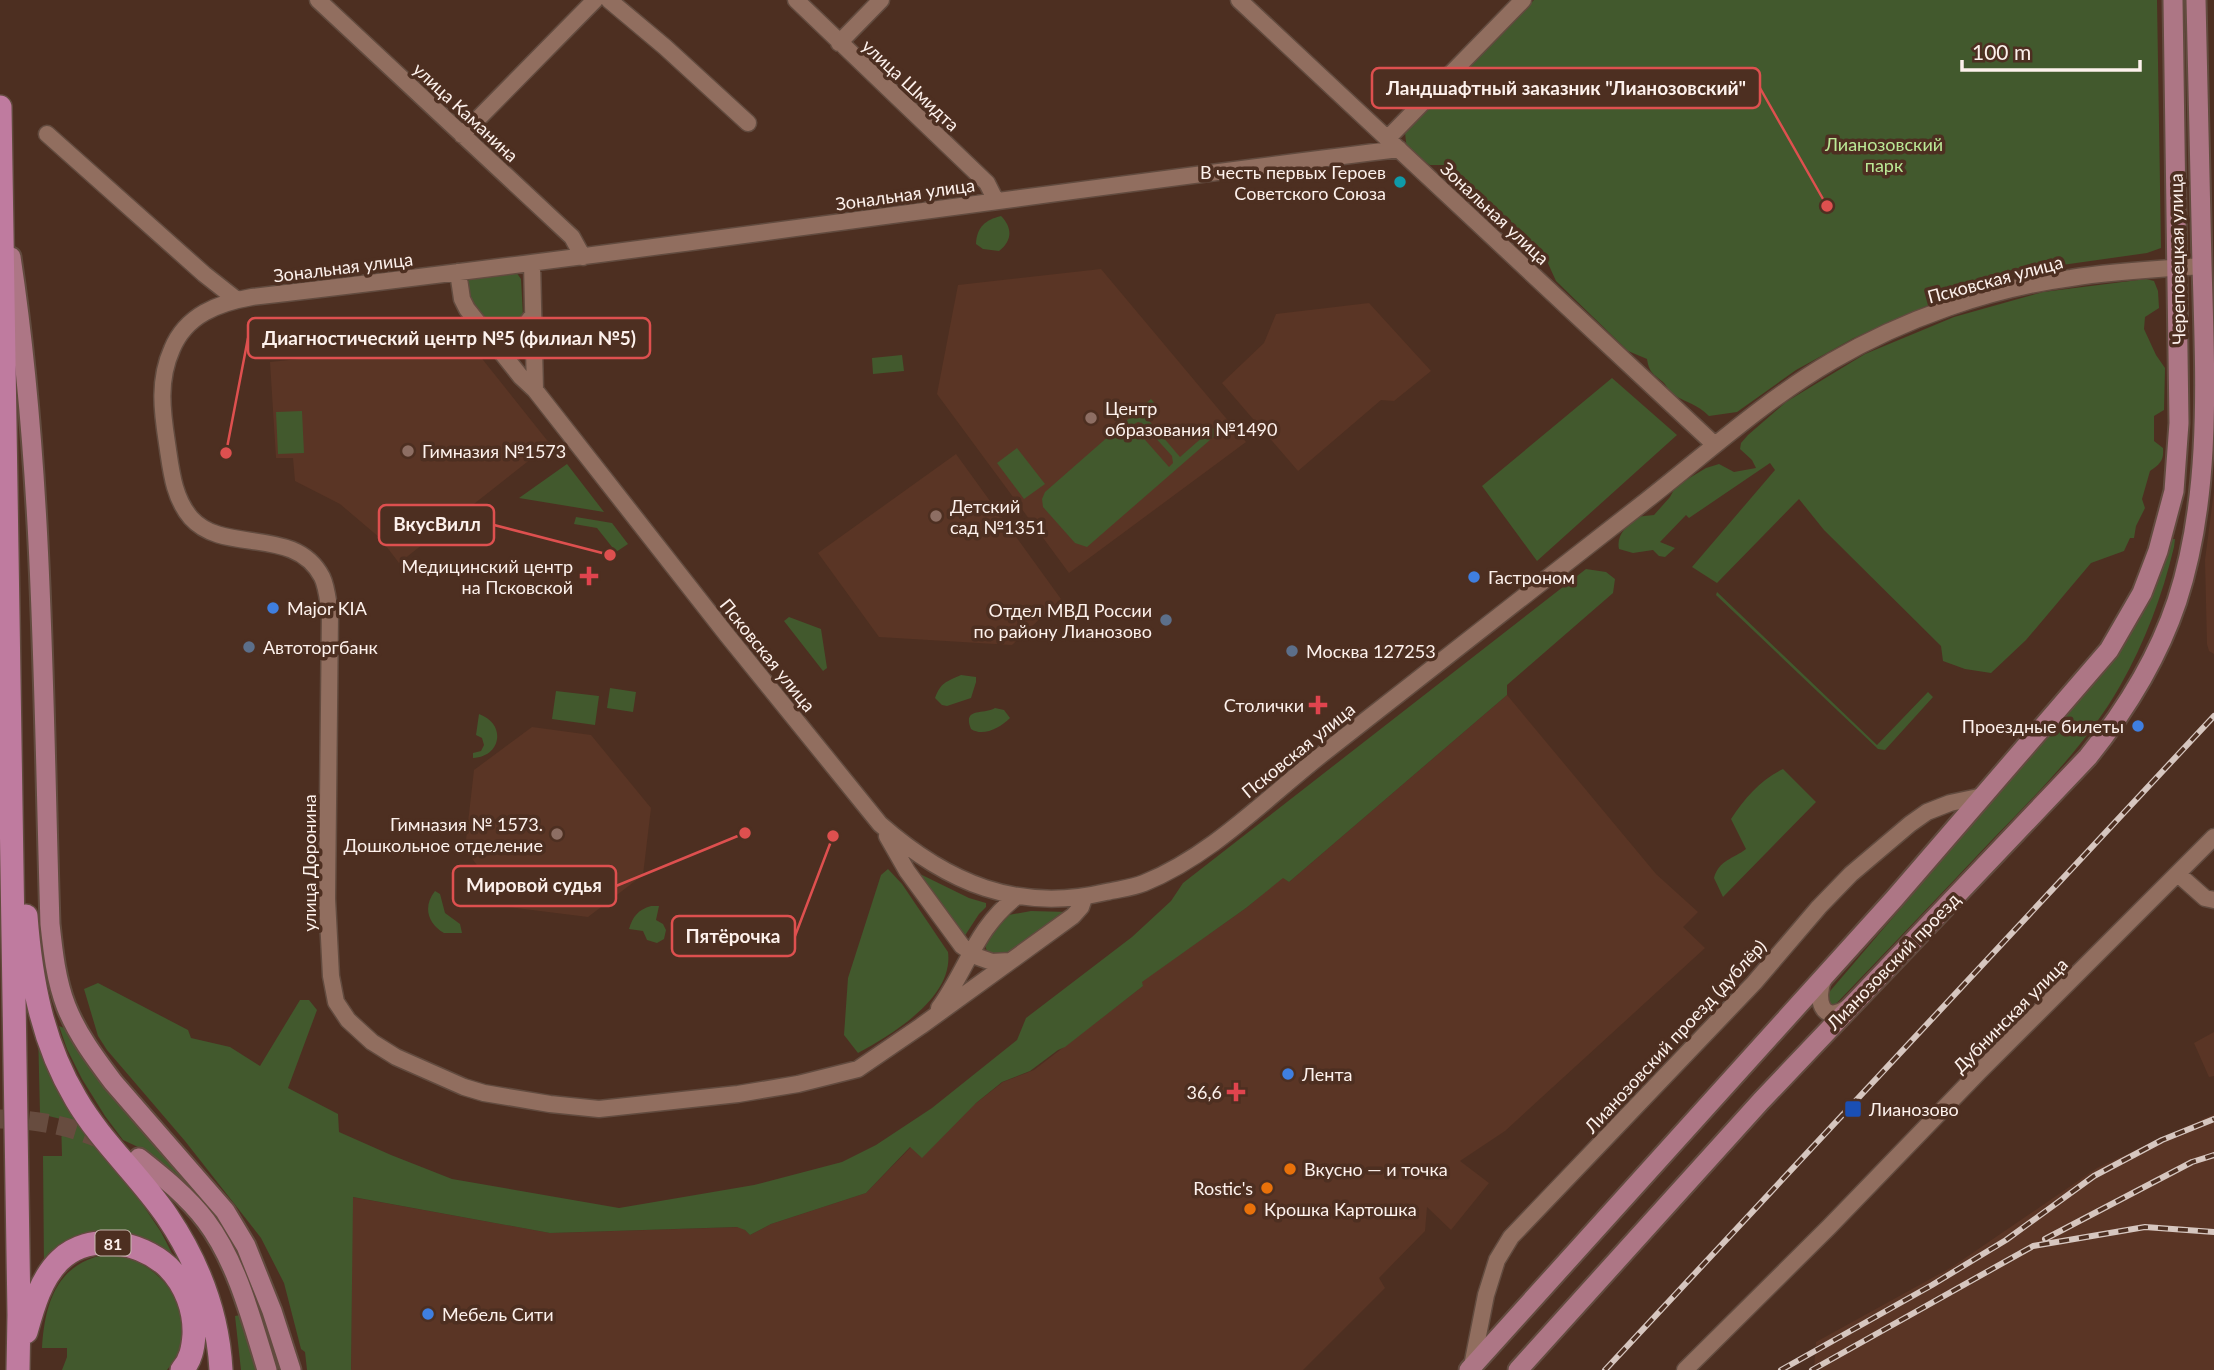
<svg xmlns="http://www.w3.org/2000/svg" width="2214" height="1370" font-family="Lato,sans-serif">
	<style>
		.built { fill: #5a3525 }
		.green { fill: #42592d; fill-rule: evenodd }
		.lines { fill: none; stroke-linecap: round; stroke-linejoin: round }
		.major-tunnel { stroke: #674c3f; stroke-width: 19; stroke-dasharray: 19 10; stroke-linecap: butt }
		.minor-casing { stroke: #624b3f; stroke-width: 19 }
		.major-casing { stroke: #624b3f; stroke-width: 23 }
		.highway-casing { stroke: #624b3f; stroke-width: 26 }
		.minor { stroke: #916e5f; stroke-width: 16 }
		.major { stroke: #ad7685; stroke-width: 19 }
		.highway { stroke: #bf7b9f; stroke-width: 23 }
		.rail-casing { stroke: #d6c6bf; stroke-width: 6 }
		.rail { stroke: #4d2f21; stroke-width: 3.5; stroke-dasharray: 10; stroke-linecap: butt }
		.culture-dot { fill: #0f9aa8; stroke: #4d2f21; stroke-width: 2.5 }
		.education-dot { fill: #8d6e63; stroke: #4d2f21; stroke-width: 2.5 }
		.health-dot { fill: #e0444e; stroke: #4d2f21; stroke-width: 2.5 }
		.shop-dot { fill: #3f7fe0; stroke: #4d2f21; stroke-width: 2.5 }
		.service-dot { fill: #5c6f8a; stroke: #4d2f21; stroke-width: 2.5 }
		.transit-dot { fill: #1a4fb4; stroke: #4d2f21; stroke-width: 2.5 }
		.food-dot { fill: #e8710a; stroke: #4d2f21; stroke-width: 2.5 }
		.labels { text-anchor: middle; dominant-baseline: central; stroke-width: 7; stroke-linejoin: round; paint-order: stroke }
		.shield { fill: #4d2f21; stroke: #c8b7af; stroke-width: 2 }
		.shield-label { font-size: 16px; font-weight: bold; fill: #fdf1ec }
		.street-label { font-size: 18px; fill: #fdf1ec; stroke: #4d2f21 }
		.park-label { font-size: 18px; fill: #bbe896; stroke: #4d2f21 }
		.poi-label { font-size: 18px; fill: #fdf1ec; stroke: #4d2f21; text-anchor: start }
		.leader { fill: none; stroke: #de504f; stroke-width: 2.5 }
		.callout-dot { fill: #de504f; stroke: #4d2f21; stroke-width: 2.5 }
		.callout { fill: #4d2f21; stroke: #de504f; stroke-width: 2.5 }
		.callout-label { font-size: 19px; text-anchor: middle; font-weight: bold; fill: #fdf1ec }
	</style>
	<rect width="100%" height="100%" fill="#4d2f21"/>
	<path class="built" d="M1101 269 1246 442 1069 573 937 394 958 285Z
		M1369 303 1431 371 1394 401 1381 400 1298 471 1222 383 1264 343 1276 314Z
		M468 341 550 444 399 563 380 538 340 504 295 481 293 458H276L270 362Z
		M956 454 1061 599 1012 645 879 637 818 553Z
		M2214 491V654L2209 651 2207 644 2205 560Z
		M1507 695 1656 874 1698 912 1683 927 1705 948 1505 1131 1460 1161 1489 1183 1451 1230 1427 1207 1425 1231 1379 1278 1385 1288 1303 1370H351L352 1197 550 1233 742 1227 750 1235 771 1224 866 1193 911 1147 976 1103 1003 1082 1034 1070 1143 986 1141 982 1246 908 1283 877 1289 882Z
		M532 727 591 735 651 808 643 875 588 917 508 907 465 849 474 770Z
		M2214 1032V1076L2209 1077 2194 1043Z
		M2214 1114V1370H1814L1816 1342 1952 1267 2097 1168Z"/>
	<path class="green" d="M1534 0H2157L2161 248 2147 253 2062 265 1974 285 1854 338 1796 370 1737 412 1709 416C1697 404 1687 403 1674 395 1669 392 1667 386 1663 382 1653 374 1649 372 1647 359L1628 351 1556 281 1546 259 1523 233 1477 191 1445 165H1430L1407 150 1405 133Z
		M1001 216C1013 228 1012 241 999 251L983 249 976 244C977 227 985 220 1001 216Z
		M516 272 521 279 523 316 509 331 489 329C478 314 457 294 471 275Z
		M2146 279 2154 281 2158 291 2159 308 2145 317 2144 329 2156 355 2165 368 2164 410 2154 416V441L2163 448C2164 461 2160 464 2150 471L2142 499 2145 508 2136 526 2134 538H2130L2124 551 2091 563 2026 640 1991 673 1965 669 1943 661 1941 646 1824 530 1799 499 1717 583 1692 567 1775 470 1770 463 1689 518 1686 515 1660 542 1675 548 1665 557 1659 556 1653 550 1633 553 1619 549C1616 535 1627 527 1635 517L1654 515 1670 497 1676 486 1706 468 1719 464 1734 472 1756 468 1752 460 1740 449 1741 443 1748 435 1786 402 1865 354 1954 317 2043 292Z
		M902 355 904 371 873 374 872 358Z
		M1612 378 1677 435 1537 561 1482 486Z
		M1151 399 1156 405 1145 416 1180 457 1213 428 1218 433 1087 547 1075 543 1043 507 1042 499 1045 492ZM1138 422 1142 423 1172 456 1173 463 1169 467 1132 425Z
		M302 411 304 453 278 454 276 412Z
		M1017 448 1045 484 1024 499 997 463Z
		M567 464 604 512 519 498Z
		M576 517 612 523 628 544 616 552 597 528 574 524Z
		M2171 539H2175L2174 547C2162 597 2145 642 2120 686 2087 744 2037 794 1991 841 1939 896 1886 952 1833 1007H1829L1825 997 2117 655Z
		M1586 569 1606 572 1615 579 1613 593 1507 685V695L1289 882 1283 878 1246 908 1142 982 1143 986 1065 1047 1058 1050 1030 1071 1002 1082 976 1103 922 1158 910 1147 866 1193 771 1224 750 1235 745 1230 737 1227 550 1233 353 1197 351 1370H307L305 1352 301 1349 284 1283 261 1238 185 1141 107 1050 98 1036 84 989 98 983 188 1030 191 1038 230 1047 260 1066 300 1000H309L317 1010 288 1088 338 1114 339 1132 391 1155 452 1179 619 1208 754 1185 842 1162 876 1145 932 1108 1017 1040 1026 1018 1132 937 1171 901 1183 883Z
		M1717 592 1877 745 1928 692 1933 697 1885 750 1878 749 1716 595Z
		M789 617 821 629 827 668 823 671 784 621Z
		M961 675 976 677V682L971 698 947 706 942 705 935 698C941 682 946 682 961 675Z
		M610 688 636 692 633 712 607 708Z
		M556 691 599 696 595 725 552 719Z
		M995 708 1004 710 1010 718C1000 728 983 737 971 729 962 707 984 715 995 708Z
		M479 714C507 724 501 757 473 758V753L481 751 484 745 482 738 476 735Z
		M1783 769 1816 802 1723 897 1714 878C1719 860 1733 859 1746 849L1731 819C1745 798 1760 780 1783 769Z
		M888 869 902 884 948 952C954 997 893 1034 858 1053L844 1035 848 978 881 875Z
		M920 874 969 898 986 903V907L979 914 964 937Z
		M435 891 440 894 445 913 460 924 462 933H444C427 923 423 906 435 891Z
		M651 906H659L656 920 663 924 666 930 664 939 657 943 647 940 643 931 629 929C633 916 638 910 651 906Z
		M1031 911 1068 912 1009 955 999 958 987 952 984 941 1003 916Z
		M59 1026 70 1030 202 1193 241 1251 253 1287 235 1249 201 1200 160 1163 138 1147 123 1140 105 1116 82 1079 67 1049Z
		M38 1030 68 1107 95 1147 135 1193 161 1232 180 1269 122 1236 44 1268 43 1156H62L61 1119 40 1114Z
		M114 1253C167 1265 207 1322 167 1370H62L67 1357V1348H42C45 1298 59 1260 114 1253Z
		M240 1315 253 1351 258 1370H241L235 1316Z"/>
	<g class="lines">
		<path class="major-tunnel" d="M0 1119C38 1119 75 1127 110 1143"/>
		<g class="minor-casing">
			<path id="minor" d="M318 0 572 237 583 257
				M609 0 665 47 748 123
				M796 0 987 183 996 201
				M1239 0 1715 445
				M839 43 881 0
				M47 134 204 274 237 300
				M462 135 595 0
				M1388 138 1523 0
				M532 263 535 390
				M458 272 462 299 467 309 521 377 535 390 727 635 880 824C947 883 1018 913 1106 892 1119 889 1132 888 1144 883 1213 855 1267 797 1325 752 1432 668 1539 584 1647 500 1708 452 1765 400 1832 361 1904 319 1989 289 2071 278 2114 271 2159 269 2202 266
				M487 333C511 342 519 334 533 315
				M887 836 907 871 962 946 978 957 992 962 1010 961
				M2178 874 2205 898 2214 900
				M1084 898 1081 907 1073 916 921 1026 858 1069 798 1084 738 1094 599 1109 550 1104 484 1093 464 1087 396 1057 372 1042 348 1020 336 1002 331 976 327 899 330 613C328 602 327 587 322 577 295 525 224 555 191 518 173 497 171 469 167 443 162 411 158 380 172 349 186 315 218 303 252 297 635 253 1017 196 1399 149
				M1824 978C1815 998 1821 1025 1847 1008
				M939 1008C968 968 975 929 1016 897
				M1472 1366 1486 1295 1497 1260 1511 1237 1754 983 1819 907 1851 874 1910 824 1927 812 1950 803 1983 796
				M1685 1370 1829 1227 1979 1072 2214 837"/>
		</g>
		<g class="major-casing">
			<path id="major" d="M11 257C44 476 43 704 50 924 53 952 56 980 66 1006 77 1034 95 1058 113 1082L225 1211 246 1246 272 1311 291 1370
				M139 1158C163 1177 187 1196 206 1221 237 1262 252 1321 267 1370
				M1469 1370 1894 899 2109 650 2142 593 2158 551 2174 491 2179 423 2173 0
				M1518 1370 1761 1101 2088 757C2125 711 2158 658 2177 601 2212 494 2205 376 2202 265 2200 177 2198 88 2196 0"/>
		</g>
		<g class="highway-casing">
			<path id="highway" d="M0 107 19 1315 18 1370
				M26 916C31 981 42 1042 76 1099 101 1142 139 1175 167 1216 198 1262 218 1315 221 1370
				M26 1332C33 1307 41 1278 60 1260 89 1232 140 1241 168 1267 186 1285 195 1311 194 1335 193 1348 191 1360 182 1370"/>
		</g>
		<use href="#minor" class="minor"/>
		<use href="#major" class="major"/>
		<use href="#highway" class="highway"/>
		<g class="rail-casing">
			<path id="rail" d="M2045 1239 2192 1162 2214 1155
				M1605 1370 2214 716
				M1781 1370 1932 1285 2006 1240 2094 1176 2162 1140 2214 1119
				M1812 1370 2033 1246 2145 1227 2214 1232"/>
		</g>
		<use href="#rail" class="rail"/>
	</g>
	<circle class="culture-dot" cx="1400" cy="182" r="7"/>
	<g class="education-dot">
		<circle cx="1091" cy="418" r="7"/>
		<circle cx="408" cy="451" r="7"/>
		<circle cx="936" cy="516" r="7"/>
		<circle cx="557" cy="834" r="7"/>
	</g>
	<g class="health-dot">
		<path d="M585.5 565.5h7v7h7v7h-7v7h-7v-7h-7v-7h7z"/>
		<path d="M1314.5 694.5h7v7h7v7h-7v7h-7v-7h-7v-7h7z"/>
		<path d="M1232.5 1081.5h7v7h7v7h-7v7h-7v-7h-7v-7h7z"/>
	</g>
	<g class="shop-dot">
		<circle cx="1474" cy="577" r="7"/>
		<circle cx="273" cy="608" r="7"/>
		<circle cx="2138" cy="726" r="7"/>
		<circle cx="1288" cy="1074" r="7"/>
		<circle cx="428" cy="1314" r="7"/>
	</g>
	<g class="service-dot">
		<circle cx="1166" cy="620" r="7"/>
		<circle cx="249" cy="647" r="7"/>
		<circle cx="1292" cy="651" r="7"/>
	</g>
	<rect class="transit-dot" x="1844" y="1100" width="18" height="18" rx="3.5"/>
	<g class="food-dot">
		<circle cx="1290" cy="1169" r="7"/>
		<circle cx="1267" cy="1188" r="7"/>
		<circle cx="1250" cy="1209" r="7"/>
	</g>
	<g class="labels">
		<rect class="shield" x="95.5" y="1230.5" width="35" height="25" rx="5"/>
		<g class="shield-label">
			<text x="113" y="1243">81</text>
		</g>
		<g class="street-label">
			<text transform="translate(911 85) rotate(43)">улица Шмидта</text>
			<text transform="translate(466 112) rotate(43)">улица Каманина</text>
			<text transform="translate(905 194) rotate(-8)">Зональная улица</text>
			<text transform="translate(1495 213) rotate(43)">Зональная улица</text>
			<text transform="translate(2177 259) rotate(-91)">Череповецкая улица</text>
			<text transform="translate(343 267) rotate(-7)">Зональная улица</text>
			<text transform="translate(1995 279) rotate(-15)">Псковская улица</text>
			<text transform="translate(768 655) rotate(51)">Псковская улица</text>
			<text transform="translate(1298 750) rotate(-39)">Псковская улица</text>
			<text transform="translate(309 863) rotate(-90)">улица Доронина</text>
			<text transform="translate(1893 961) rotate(-46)">Лианозовский проезд</text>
			<text transform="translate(2010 1015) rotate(-45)">Дубнинская улица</text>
			<text transform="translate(1675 1036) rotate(-47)">Лианозовский проезд (дублёр)</text>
		</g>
		<g class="park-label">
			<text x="1884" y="144">Лианозовский<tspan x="1884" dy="21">парк</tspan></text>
		</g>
		<g class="poi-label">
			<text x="1386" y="172" text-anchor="end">В честь первых Героев<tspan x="1386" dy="21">Советского Союза</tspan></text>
			<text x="1105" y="408">Центр<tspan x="1105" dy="21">образования №1490</tspan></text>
			<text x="422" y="451">Гимназия №1573</text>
			<text x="950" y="506">Детский<tspan x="950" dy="21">сад №1351</tspan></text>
			<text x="573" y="566" text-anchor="end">Медицинский центр<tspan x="573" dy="21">на Псковской</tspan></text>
			<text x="1488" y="577">Гастроном</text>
			<text x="287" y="608">Major KIA</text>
			<text x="1152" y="610" text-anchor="end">Отдел МВД России<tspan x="1152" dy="21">по району Лианозово</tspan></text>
			<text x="263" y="647">Автоторгбанк</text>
			<text x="1306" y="651">Москва 127253</text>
			<text x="1304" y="705" text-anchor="end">Столички</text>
			<text x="2124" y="726" text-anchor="end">Проездные билеты</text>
			<text x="543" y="824" text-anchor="end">Гимназия № 1573.<tspan x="543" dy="21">Дошкольное отделение</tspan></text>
			<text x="1302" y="1074">Лента</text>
			<text x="1222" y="1092" text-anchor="end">36,6</text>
			<text x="1869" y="1109">Лианозово</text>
			<text x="1304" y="1169">Вкусно — и точка</text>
			<text x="1253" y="1188" text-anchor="end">Rostic's</text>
			<text x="1264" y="1209">Крошка Картошка</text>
			<text x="442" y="1314">Мебель Сити</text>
		</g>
	</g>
	<path class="leader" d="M1827 206L1760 88M226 453L248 338M610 555L494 525M745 833L616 886M833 836L795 936"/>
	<g class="callout-dot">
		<circle cx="1827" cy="206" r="7"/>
		<circle cx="226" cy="453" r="7"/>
		<circle cx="610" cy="555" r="7"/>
		<circle cx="745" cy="833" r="7"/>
		<circle cx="833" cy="836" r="7"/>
	</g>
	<g class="callout">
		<rect x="1372" y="68" width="388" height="40" rx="7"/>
		<rect x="248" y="318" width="402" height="40" rx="7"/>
		<rect x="379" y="505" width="115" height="40" rx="7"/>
		<rect x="453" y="866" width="163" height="40" rx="7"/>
		<rect x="672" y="916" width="123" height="40" rx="7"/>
	</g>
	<g class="callout-label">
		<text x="1566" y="95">Ландшафтный заказник "Лианозовский"</text>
		<text x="449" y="345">Диагностический центр №5 (филиал №5)</text>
		<text x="437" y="531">ВкусВилл</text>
		<text x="534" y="892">Мировой судья</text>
		<text x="733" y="943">Пятёрочка</text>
	</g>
	<path d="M1962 60v10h178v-10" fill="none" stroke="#fdf1ec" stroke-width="3.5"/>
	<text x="1972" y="60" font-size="21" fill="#fdf1ec" stroke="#4d2f21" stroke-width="5" paint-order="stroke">100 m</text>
</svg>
